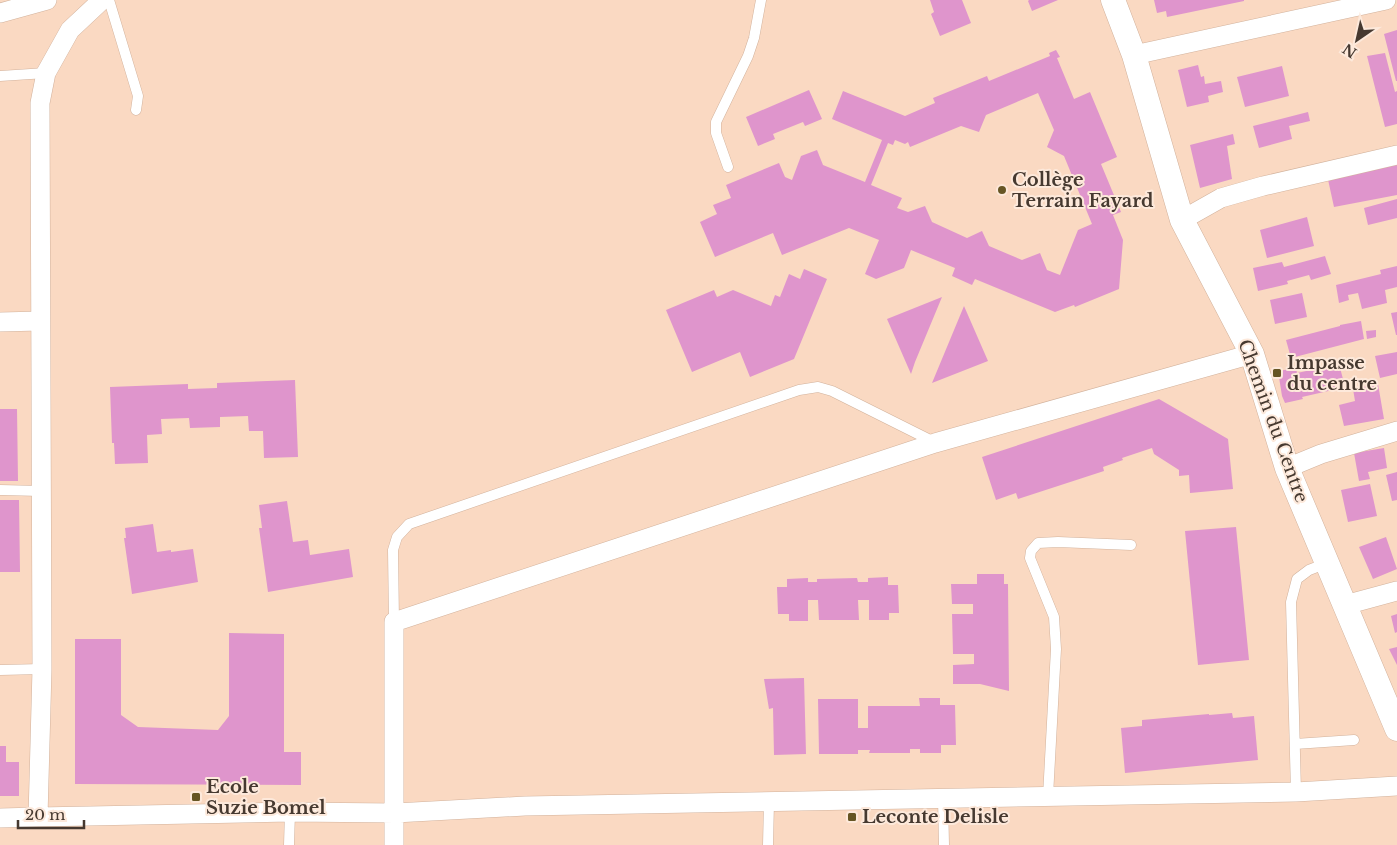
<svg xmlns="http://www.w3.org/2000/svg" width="1397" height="845" font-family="'Libre Baskerville',serif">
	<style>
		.building { fill: #df95cc; fill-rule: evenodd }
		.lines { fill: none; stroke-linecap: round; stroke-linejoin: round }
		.service-casing { stroke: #d2b29c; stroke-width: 11 }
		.minor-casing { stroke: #d2b29c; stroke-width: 20 }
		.tertiary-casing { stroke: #d2b29c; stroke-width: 25 }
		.service { stroke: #fff; stroke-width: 10 }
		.minor { stroke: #fff; stroke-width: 19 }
		.tertiary { stroke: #fff; stroke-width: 24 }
		.poi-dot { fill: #665523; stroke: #fde9db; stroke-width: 2 }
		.labels { text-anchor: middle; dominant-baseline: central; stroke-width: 4; stroke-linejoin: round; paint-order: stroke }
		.poi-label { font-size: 18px; font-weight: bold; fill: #463930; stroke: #fde9db; text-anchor: start }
		.street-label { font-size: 18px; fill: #463930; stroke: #fde9db }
	</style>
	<rect width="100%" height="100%" fill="#fad9c2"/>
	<path class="building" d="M930 0H962L971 23 940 36 931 14 934 12Z
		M1029 0H1058L1032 11 1028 1Z
		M1154 0H1244V1L1167 17 1166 11 1157 13Z
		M1397 30V81H1396L1384 34Z
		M1056 50 1060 57 1057 58 1074 99 1090 92 1117 157 1101 164 1121 212 1113 215 1123 240 1119 289 1075 307 1074 305 1055 312 975 279 972 285 952 276 955 268 911 250 904 268 876 279 865 274 879 240 849 228 782 255 773 233 715 257 700 222 717 214 713 205 731 198 726 185 779 163 785 177 792 180 801 156 817 150 823 165 865 182 882 140 832 119 843 91 905 116 935 103 933 98 987 76 989 81 1050 56 1049 53ZM1038 93 1054 130 1047 147 1064 156 1092 224 1078 230 1060 275 1047 270 1040 253 1022 260 989 246 982 231 967 238 932 222 925 206 908 212 897 208 902 198 871 185 888 143 893 145 895 140 905 144 908 142 910 147 961 126 979 132 986 115Z
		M1385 53 1395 92 1397 91V124L1385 127 1367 56Z
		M1198 65 1201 77 1204 76 1205 84 1221 81 1223 92 1208 96 1209 102 1187 107 1178 70Z
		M1282 66 1289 96 1245 107 1237 77Z
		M809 90 822 119 805 126 803 122 773 134 775 139 758 146 746 117Z
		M1308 112 1310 121 1289 126 1292 139 1259 148 1253 126Z
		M1233 134 1235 144 1227 146 1232 179 1200 188 1190 145Z
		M1397 165V195L1334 207 1327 175Z
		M1397 199V218L1368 225 1364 208Z
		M1307 217 1314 246 1267 258 1260 230Z
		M1325 256 1331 274 1311 280 1309 275 1287 281 1288 284 1258 291 1253 268 1282 262 1284 267Z
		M1397 266V287L1385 290 1387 303 1362 309 1358 293 1348 295 1349 300 1339 303 1336 285 1381 274 1380 270Z
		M804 269 827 279 794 359 750 377 740 352 692 372 666 310 714 290 717 297 733 290 771 306 775 295 780 297 789 274 800 279Z
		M1302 293 1307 317 1275 324 1270 300Z
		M942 297 915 362 911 374 887 319Z
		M964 306 988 361 932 383Z
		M1397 312V335H1396L1391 313Z
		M1361 321 1364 339 1291 358 1286 340 1340 326V325Z
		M1376 330V337L1367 339 1366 331Z
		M1397 352V374L1380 378 1375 356Z
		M1339 364 1343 379 1335 381 1337 389 1302 397 1303 399 1285 403 1282 396 1278 371 1296 368 1297 373Z
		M295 380 298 457 264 458 263 431H249L248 416 220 417V427L190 428 189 418 161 419 162 434 147 435 148 463 115 464 114 443H112L110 387 188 384V389L217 388V383Z
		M1378 384 1384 419 1344 426 1339 405 1355 401 1353 389Z
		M1159 399 1228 439 1233 489 1190 493 1189 475 1179 476V470L1154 454 1152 448 1122 458 1123 460 1103 467 1104 471 1018 499 1016 493 996 500 982 457Z
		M0 409H17L18 481H0Z
		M1384 448 1387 468 1368 472 1370 479 1359 481 1354 453Z
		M1397 472V500L1392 501 1386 475Z
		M1370 484 1377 516 1348 522 1341 490Z
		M0 500H19L20 572H0Z
		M287 501 293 542 308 540 310 555 349 549 353 577 268 592 259 528H262L259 505Z
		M153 524 157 552 171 550V552L193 549 198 582 132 594 124 538H126L125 528Z
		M1236 527 1249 660 1198 665 1185 531Z
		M1386 537 1397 569 1373 579 1359 547Z
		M977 574H1004V584H1008L1009 691 980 684H953V665L974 664V654H953L952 614H973V604H952L951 584H977Z
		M888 577V585H898L899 613H889V620H869V600H858L859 620H819L818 600H808V621H789V614H778L777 587H787V579L808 578V582H817V579L857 578 858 582H868V578Z
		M1397 614V632L1395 633 1391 616Z
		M229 633 284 634V752H301V785L75 784V639H121V715L138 727 218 730 229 716Z
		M1397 647V665L1389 649Z
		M804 678 806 754 774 755 773 708 769 709 764 679Z
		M919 698H940V705H955L956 745H941V753H920V749H910V753H869L870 750H858V754H819L818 699H858V728H868V706H920Z
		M1232 713 1233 718 1254 716 1258 760 1125 773 1121 728 1142 726V720L1209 714V715Z
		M0 746H6V762H19V796H0Z"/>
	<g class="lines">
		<g class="service-casing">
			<path id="service" d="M109 0 138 96 136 110
				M0 76 46 73
				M728 167 716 133V122L748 56 754 38 761 0
				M0 490 41 491
				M394 622 393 550 397 537 409 524 799 390 818 387 832 391 934 442
				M0 670 42 669
				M1295 744 1354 740
				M1296 792 1291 602 1297 579 1309 570 1327 563
				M1048 796 1056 649 1054 617 1030 558 1031 551 1038 543 1058 542 1131 545
				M943 798 944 845
				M289 845 290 812
				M768 845 769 802"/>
		</g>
		<g class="minor-casing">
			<path id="minor" d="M0 13 47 0
				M1134 55 1386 0
				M1182 220 1221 198 1263 186 1397 155
				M0 322 40 321
				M1287 468 1321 454 1397 431
				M1345 605 1397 591
				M38 817 42 669 40 103 46 73 70 30 102 0
				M0 818 38 817 290 812 395 813 525 806 1296 792 1397 786
				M394 845V622L935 443 1252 354"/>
		</g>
		<g class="tertiary-casing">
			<path id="tertiary" d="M1113 0 1134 55 1182 220 1252 354 1287 468 1397 729"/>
		</g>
		<use href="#service" class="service"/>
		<use href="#minor" class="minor"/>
		<use href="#tertiary" class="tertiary"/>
	</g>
	<g class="poi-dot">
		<circle cx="1002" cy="190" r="5"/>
		<rect x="1272" y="368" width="10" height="10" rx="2.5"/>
		<rect x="191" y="792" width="10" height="10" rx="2.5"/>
		<rect x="847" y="812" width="10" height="10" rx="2.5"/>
	</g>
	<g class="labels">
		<g class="poi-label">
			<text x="1012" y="180">Collège<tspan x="1012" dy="21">Terrain Fayard</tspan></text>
			<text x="1287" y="363">Impasse<tspan x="1287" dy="21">du centre</tspan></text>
			<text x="206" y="787">Ecole<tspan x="206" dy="21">Suzie Bomel</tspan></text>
			<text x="862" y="817">Leconte Delisle</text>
		</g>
		<g class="street-label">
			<text transform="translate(1273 421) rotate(70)">Chemin du Centre</text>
		</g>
	</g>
	<g transform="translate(1357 40) rotate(214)" stroke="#fde9db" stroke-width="4" paint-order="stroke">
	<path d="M0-4L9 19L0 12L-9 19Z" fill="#463930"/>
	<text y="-8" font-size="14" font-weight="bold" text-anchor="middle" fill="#463930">N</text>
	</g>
	<path d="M18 820v8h66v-8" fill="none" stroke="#463930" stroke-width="2.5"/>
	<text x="25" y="820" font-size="15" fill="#463930" stroke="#fde9db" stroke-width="4" paint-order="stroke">20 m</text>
</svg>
